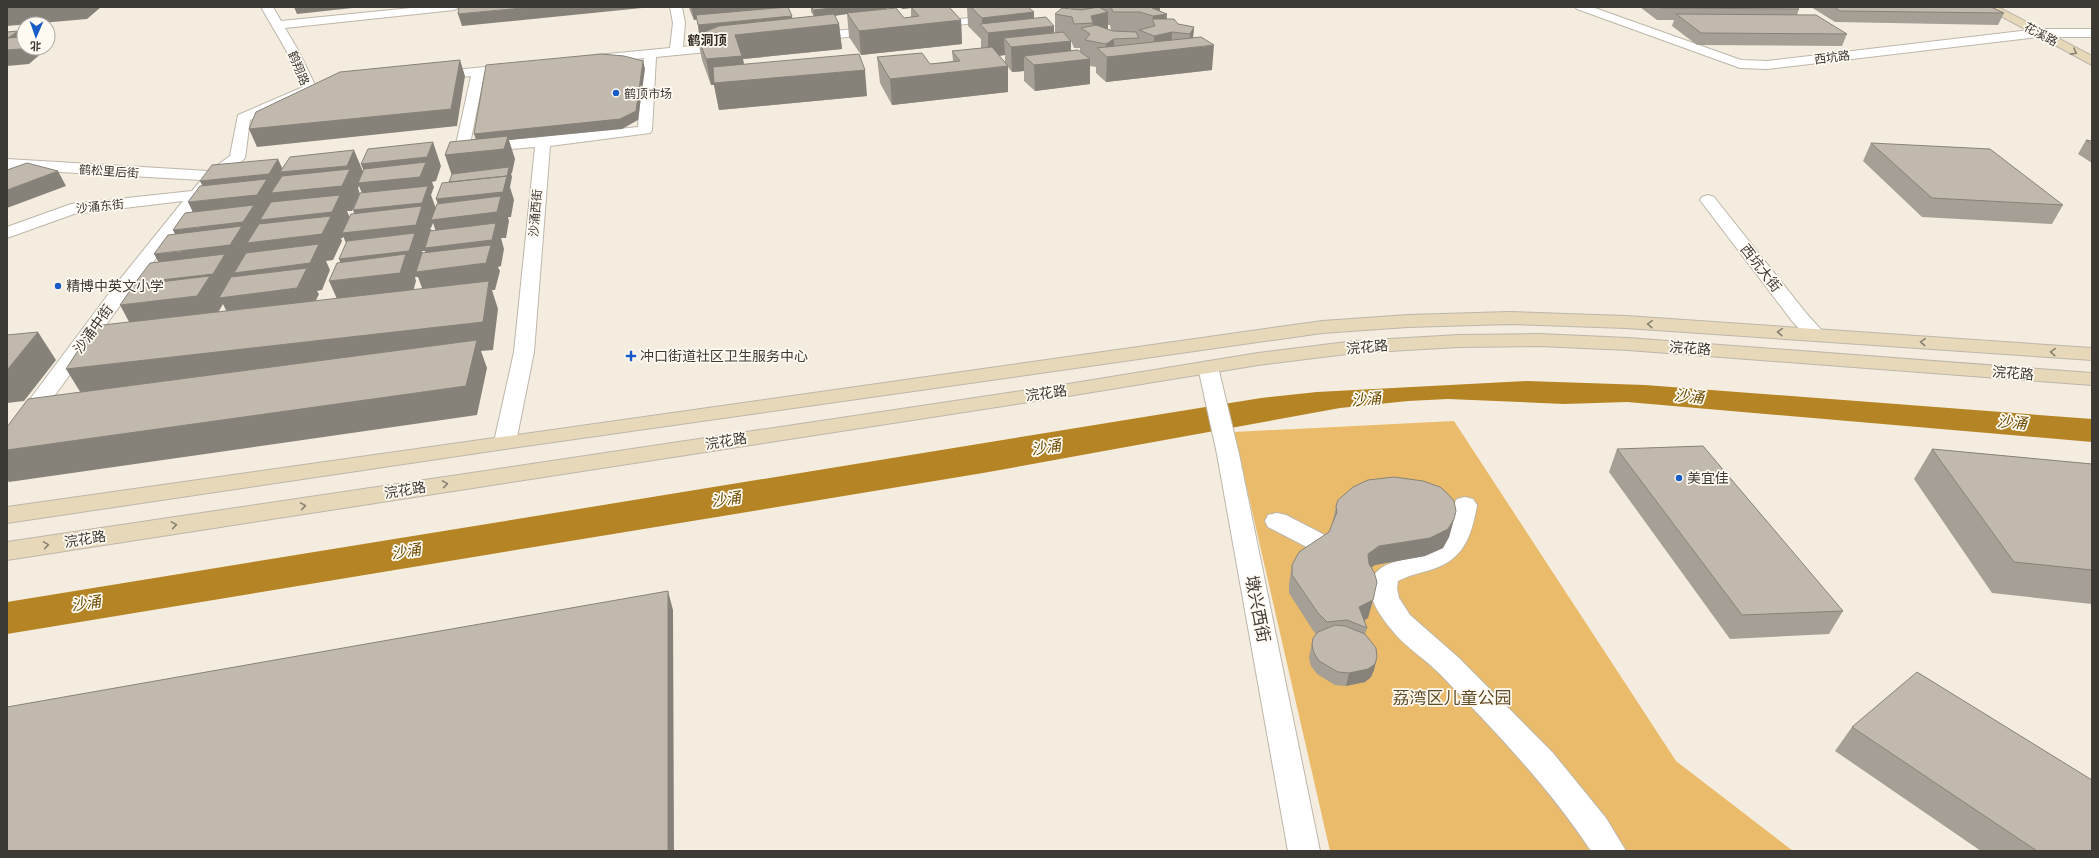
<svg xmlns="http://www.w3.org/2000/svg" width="2099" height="858" font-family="'PT Sans Narrow','Noto Sans SC',sans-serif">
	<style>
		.green { fill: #eabb6a }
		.water { fill: #b58525 }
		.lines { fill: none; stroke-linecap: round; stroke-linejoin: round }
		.street-casing { stroke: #beb6aa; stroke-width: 2 }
		.secondary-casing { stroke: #beb6aa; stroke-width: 2 }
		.street { fill: #fff; fill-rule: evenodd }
		.secondary { fill: #e6d8b9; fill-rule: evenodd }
		.wall { fill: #a69f95; fill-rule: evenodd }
		.shaded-wall { fill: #878279; fill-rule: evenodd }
		.building { fill: #c1b9ad; stroke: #878279 }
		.oneway { stroke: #898170 }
		.poi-dot { fill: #185cc7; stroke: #fffaf2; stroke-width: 1.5 }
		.labels { text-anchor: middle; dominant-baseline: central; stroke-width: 3.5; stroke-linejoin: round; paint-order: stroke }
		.far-street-label { font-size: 12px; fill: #3d3934; stroke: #fffaf2 }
		.far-poi-label { font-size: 12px; fill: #3d3934; stroke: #fffaf2; text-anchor: start }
		.far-quarter-label { font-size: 13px; font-weight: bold; fill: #312b21; stroke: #fffaf2 }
		.street-label { font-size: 14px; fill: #3d3934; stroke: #fffaf2 }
		.poi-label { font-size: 14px; fill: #3d3934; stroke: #fffaf2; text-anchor: start }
		.water-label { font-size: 15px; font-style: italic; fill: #6c4b00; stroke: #fffaf2 }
		.near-street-label { font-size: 17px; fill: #3d3934; stroke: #fffaf2 }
		.near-park-label { font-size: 17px; fill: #614b26; stroke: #fffaf2 }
	</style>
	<rect width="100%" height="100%" fill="#f4ecdf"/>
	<path class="green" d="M1454 421 1676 761 1793 851H1330L1234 432Z"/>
	<path class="water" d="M1527 381 1645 385 2092 419V442L1627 402 1564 404 1448 399 1408 401 1340 408 983 473 7 634V602L1261 398 1317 392Z"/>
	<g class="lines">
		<g class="street-casing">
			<path id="street" d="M261 7H273L281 21 421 7H460L454 10 285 28 298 50 317 89 315 92 250 120 245 158 242 161 217 179 127 296 15 450 7 452V430L113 288 183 201 74 214 7 238V227L71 204 192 191 201 180 7 169V159L209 171 230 156 238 115 303 87 286 50Z
				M670 7H682L685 23 683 47 728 42 734 46 728 50 656 57 652 130 650 133 550 146 534 352 516 442 513 447 505 449 497 447 494 442 514 352 535 147 462 153 457 152 455 149 471 76 434 80 428 76 434 72 515 64 521 68 515 72 484 75 470 144 638 127 644 58 597 63 591 59 597 55 670 48 673 23Z
				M1575 7H1592L1741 60 1767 61 2039 29H2092V37H2039L1767 69 1740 68 1577 9Z
				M997 15 1001 16 1003 18 1001 20 932 28 926 25 932 22Z
				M879 26 883 28 885 30 883 32 810 42 804 38 810 34Z
				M1708 195 1714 197 1806 313 1826 335 1823 339C1808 343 1802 331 1792 321L1700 200 1702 197Z
				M1208 361 1215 363 1218 367 1239 454 1320 851H1288L1217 454 1198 367 1201 363Z
				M1465 497 1473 499 1477 505C1472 535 1464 559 1433 569 1421 573 1409 575 1398 581L1397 588 1399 598 1410 615 1459 658 1553 753 1606 818 1626 851H1591C1548 786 1494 730 1440 674 1424 658 1404 646 1391 629 1382 618 1367 598 1371 583 1377 561 1401 562 1418 555 1427 552 1434 548 1441 541 1453 530 1448 512 1457 499Z
				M1277 513 1286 515 1352 549 1356 555 1352 561 1343 564 1334 561 1268 527 1265 521 1268 515Z"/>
		</g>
		<g class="secondary-casing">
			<path id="secondary" d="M1984 7H1998L2092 56V65Z
				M1509 312 1626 316 2092 348V360L1626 328 1509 324 1408 327 1322 333 505 449 7 523V507L1322 321 1408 315Z
				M1539 334 1628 338 2092 373V385L1628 350 1539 346 1459 347 1355 353 1258 365 1062 397 7 560V542L1062 385 1258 353 1355 341 1459 335Z"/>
		</g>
		<use href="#street" class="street"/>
		<use href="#secondary" class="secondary"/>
	</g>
	<path class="wall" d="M688 7H775V8L792 19 814 16 811 12V7H886L887 9 904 18 911 17V8L902 9 901 7H949L961 20 962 44 861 55 849 37 847 14 835 16 839 24 842 49 743 59 744 64 867 96 719 110 714 85H711L702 60 697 35 703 32 699 33 697 19 694 20 690 11 689 8H688Z
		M967 7H1028L1034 18 1054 33H1055V14L1071 9V7H1160V11L1167 19 1178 24 1194 27 1193 38 1212 70 1106 82 1096 73V67L1090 66V84L1035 91 1024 81V71L1012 72 1008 67V92L892 105 880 83 877 57 930 64 953 61 952 51 981 48V39L968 26ZM1108 25H1110L1111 30 1108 29ZM1071 41 1074 48H1080V52L1071 50ZM1005 55V62L999 56Z
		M1640 7H1796L1799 9 1797 15 1847 34 1842 46 1697 45 1672 26 1674 20H1657Z
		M1811 7H1991L2004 13 1998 25 1835 22Z
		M2086 140 2092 141V163L2078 154Z
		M1871 143 2063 205 2052 224 1922 217 1863 161Z
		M1617 449 1843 611 1829 634 1730 639 1609 472Z
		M1932 449 2092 464V604L1992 593 1914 479Z
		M1336 506 1454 519 1449 537 1443 548 1425 556 1375 565 1371 567 1368 618 1364 621 1367 628 1365 634 1377 657 1374 670 1371 677 1365 682 1346 686 1335 685 1317 674 1311 666 1309 658 1313 638 1316 634 1314 632 1289 593V584L1292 565 1329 532 1332 525Z
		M1852 727 2092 851H1981L1835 751Z"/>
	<path class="shaded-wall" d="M7 7H101L87 19 7 26Z
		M294 7H362L297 14Z
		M533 7H652L462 26 458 14Z
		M691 7H775L776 11 694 20Z
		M842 7H886L887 10 847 13V14L814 18 813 10Z
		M902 7H918L902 9Z
		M1086 7H1097V15L1108 12V36L1092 40 1093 23 1085 24Z
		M1153 7H1160L1159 15 1167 14 1166 33 1172 32 1171 50 1189 48 1190 34 1194 27 1192 48 1214 45 1212 70 1106 82 1107 57 1106 56V44L1114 39V56L1153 52 1155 26 1153 21V16L1152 8Z
		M1034 12V28L1054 26V43L1071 41V61L1090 59V84L1035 91 1034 65 1024 56V71L1012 72 1011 47 1004 38 1005 55 988 57V33L982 26V18Z
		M792 16 793 24 699 33 698 25Z
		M961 20 962 44 861 55 859 31Z
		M839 24 842 49 743 59 746 80 865 70 867 96 719 110 714 85H711L706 59 735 35Z
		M18 31 24 43V48H42L44 51 29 64 7 66V50L8 38Z
		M460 60 465 76 457 126 257 147 249 129Z
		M643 61 645 69 638 120 622 129 509 140 515 159 512 173H511L512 177 510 187 514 200 511 217H508L509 221 506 238H501L504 249 501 266 498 267 500 271 495 290H492L498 309 493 350 481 351 487 368 477 415 9 482 7 480V450L84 398 66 369 426 299 418 277H415L416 281 411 299 341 308 329 281 347 279 339 259 352 257 343 236V238H341L342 241 333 260 326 261 330 270 322 290 317 291 319 294 309 315 233 325 223 304 212 323 135 333 120 305 146 302 135 283 168 279 154 254 183 251 173 230 200 227 188 202 209 200 200 181 278 159 284 172 354 150 364 174 368 182 361 164 433 142 441 166 436 181 432 182 434 187 431 195 437 211 443 218 436 199 453 179 445 155 477 143 474 134ZM359 186 368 208 353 210 361 231 351 220 347 211H352L360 194 358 188ZM433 223 441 246 432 231 430 228H431ZM422 251H425L433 270 425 259ZM243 271 234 273 245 294 234 273Z
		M1008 66V92L892 105 890 79Z
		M58 171 66 186 7 208V190Z
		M38 332 56 360 24 401 7 403V370Z
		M1454 519 1449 537 1443 548 1425 556 1375 565 1364 573 1368 554 1379 546Z
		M668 591 673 610 674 851H668Z
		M1373 600 1368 618 1358 624 1359 607Z
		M1377 657 1374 670 1371 677 1365 682 1346 686 1349 673Z"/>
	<path class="building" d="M459 7H533L458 14Z
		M788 7 792 16 698 25 696 15Z
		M812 7H842L813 10Z
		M911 7H949L961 20 859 31 847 13 896 8 904 18 919 16Z
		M971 7H1028L1034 12 982 18Z
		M1099 7 1108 12 1091 16 1093 23 1074 24 1072 17 1055 14 1062 8 1081 10Z
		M1111 7H1153L1152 8 1167 14 1153 16 1140 12H1113Z
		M1659 7H1796L1799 9 1660 8Z
		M1834 7H1991L2004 13 1840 11Z
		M834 14 839 24 735 35 742 56 706 59 697 35 719 26Z
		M1676 14 1816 15 1847 34 1701 33Z
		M1046 17 1054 26 988 33 980 24Z
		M1152 19H1174L1178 24 1194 27 1190 34 1172 32 1154 36 1139 30 1155 26Z
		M1096 25 1113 31 1136 32 1139 38 1114 39 1106 44 1085 40 1090 34 1081 28Z
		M18 31 8 38 24 37V46L21 49 7 50V32Z
		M1063 32 1071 41 1011 47 1004 38Z
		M1201 37 1214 45 1107 57 1097 48Z
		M992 47 1008 66 890 79 877 57 922 53 930 64 960 61 952 51Z
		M1078 50 1090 59 1034 65 1024 56Z
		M601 54 624 56 643 61 636 111 620 119 474 134 486 65Z
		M859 54 865 70 714 83 713 67Z
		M460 60 451 109 249 129 256 112 340 72Z
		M508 136 504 149 445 155 450 142Z
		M2086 140 2092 141V144Z
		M433 142 427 157 361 164 368 149Z
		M1871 143 1990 149 2063 205 1932 198Z
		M354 150 347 166 280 172 290 157Z
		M278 159 269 174 200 181 212 165Z
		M426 162 420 177 358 183 364 169Z
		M27 163 58 171 7 190V170Z
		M509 167 507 177V176L449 182 452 174Z
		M350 169 342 186 271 193 282 176Z
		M507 176 503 192 436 199 442 183Z
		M267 179 257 195 188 202 200 186Z
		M428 186 422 203 353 210 360 193Z
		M340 195 332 212 260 220 271 202Z
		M501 196 497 212 431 220 437 204Z
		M254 205 243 222 173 230 185 213Z
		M422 206 416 225 342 233 351 214Z
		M331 216 322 234 247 243 259 224Z
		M496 223 492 240 425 248 430 231Z
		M242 226 230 245 154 254 168 235Z
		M415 233 409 251 339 259 347 241Z
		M319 244 310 263 234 273 246 253Z
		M491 245 486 263 416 272 422 253Z
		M225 254 213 274 135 283 150 263Z
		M406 254 400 273 329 281 337 263Z
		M307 268 297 288 219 298 231 277Z
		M210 276 197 296 120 305 134 285Z
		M489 281 483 322 66 369 94 326Z
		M38 332 7 370V335Z
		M477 340 466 386 7 450V427L28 399Z
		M1703 446 1843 611 1742 615 1617 449Z
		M1932 449 2092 464V570L2014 562Z
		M1394 477 1423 481 1440 487 1446 492 1454 501 1456 511 1454 519 1448 529 1430 538 1379 546 1368 554 1369 564 1374 572 1377 582 1373 600 1359 607 1367 628 1347 620 1327 622 1318 613 1292 575V565L1299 552 1329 532 1337 512 1336 506 1338 500 1353 487 1368 480Z
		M668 591V851H7V707Z
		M1335 625 1345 626 1365 634 1376 648 1377 657 1375 664 1368 669 1349 673 1338 672 1319 661 1314 653 1312 645 1313 638 1318 632Z
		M1917 672 2092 780V851H2037L1852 727Z"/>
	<defs><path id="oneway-chevron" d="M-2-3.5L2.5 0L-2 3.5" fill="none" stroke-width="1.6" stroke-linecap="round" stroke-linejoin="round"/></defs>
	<g class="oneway">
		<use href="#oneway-chevron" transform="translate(2074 52) rotate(28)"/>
		<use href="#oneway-chevron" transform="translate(1650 324) rotate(-176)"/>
		<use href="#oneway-chevron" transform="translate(1780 332) rotate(-176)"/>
		<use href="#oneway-chevron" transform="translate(1923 342) rotate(-176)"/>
		<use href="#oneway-chevron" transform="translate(2053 352) rotate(-176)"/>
		<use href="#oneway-chevron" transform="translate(445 484) rotate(-9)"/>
		<use href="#oneway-chevron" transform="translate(303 506) rotate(-9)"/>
		<use href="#oneway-chevron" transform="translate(174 525) rotate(-9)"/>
		<use href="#oneway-chevron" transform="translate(46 545) rotate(-9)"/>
	</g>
	<g class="poi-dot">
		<circle cx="616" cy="93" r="4"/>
		<circle cx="58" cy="286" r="4"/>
		<path d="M629 350h4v4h4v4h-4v4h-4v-4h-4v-4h4z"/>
		<circle cx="1679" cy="478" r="4"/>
	</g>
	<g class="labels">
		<g class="far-street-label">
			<text transform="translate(2041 34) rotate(28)">花溪路</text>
			<text transform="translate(1832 57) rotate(-7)">西坑路</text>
			<text transform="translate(299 68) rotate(68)">鹤翔路</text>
			<text transform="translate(109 171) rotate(4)">鹤松里后街</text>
			<text transform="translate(100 206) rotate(-6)">沙涌东街</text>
			<text transform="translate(535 213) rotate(-85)">沙涌西街</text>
		</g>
		<g class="far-poi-label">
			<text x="624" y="93">鹤顶市场</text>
		</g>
		<g class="far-quarter-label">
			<text x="707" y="40">鹤洞顶</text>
		</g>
		<g class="street-label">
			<text transform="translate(1761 268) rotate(52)">西坑大街</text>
			<text transform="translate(93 329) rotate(-54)">沙涌中街</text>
			<text transform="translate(1367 347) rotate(-5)">浣花路</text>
			<text transform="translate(1690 348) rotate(4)">浣花路</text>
			<text transform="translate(2013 373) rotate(5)">浣花路</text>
			<text transform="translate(1046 393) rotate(-8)">浣花路</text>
			<text transform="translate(726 441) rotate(-9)">浣花路</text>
			<text transform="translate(405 490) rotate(-9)">浣花路</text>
			<text transform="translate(85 539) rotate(-9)">浣花路</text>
		</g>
		<g class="poi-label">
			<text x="66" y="286">精博中英文小学</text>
			<text x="640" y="356">冲口街道社区卫生服务中心</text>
			<text x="1687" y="478">美宜佳</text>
		</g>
		<g class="water-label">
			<text transform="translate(1689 396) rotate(5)">沙涌</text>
			<text transform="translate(1366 399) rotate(-5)">沙涌</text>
			<text transform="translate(2012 422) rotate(5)">沙涌</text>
			<text transform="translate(1046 447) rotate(-9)">沙涌</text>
			<text transform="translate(726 499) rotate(-9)">沙涌</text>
			<text transform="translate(406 551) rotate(-9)">沙涌</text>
			<text transform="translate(86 603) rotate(-9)">沙涌</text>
		</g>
		<g class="near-street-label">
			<text transform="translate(1258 609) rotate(79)">墩兴西街</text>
		</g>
		<g class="near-park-label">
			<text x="1452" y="698">荔湾区儿童公园</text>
		</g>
	</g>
	<rect width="2099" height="858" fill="none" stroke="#3d3934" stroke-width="16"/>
	<g transform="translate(36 36) rotate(182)"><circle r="19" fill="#fffaf2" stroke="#b1ada6"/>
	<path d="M0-3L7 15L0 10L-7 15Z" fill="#185cc7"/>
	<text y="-6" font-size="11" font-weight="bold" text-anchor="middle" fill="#3d3934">北</text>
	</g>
</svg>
